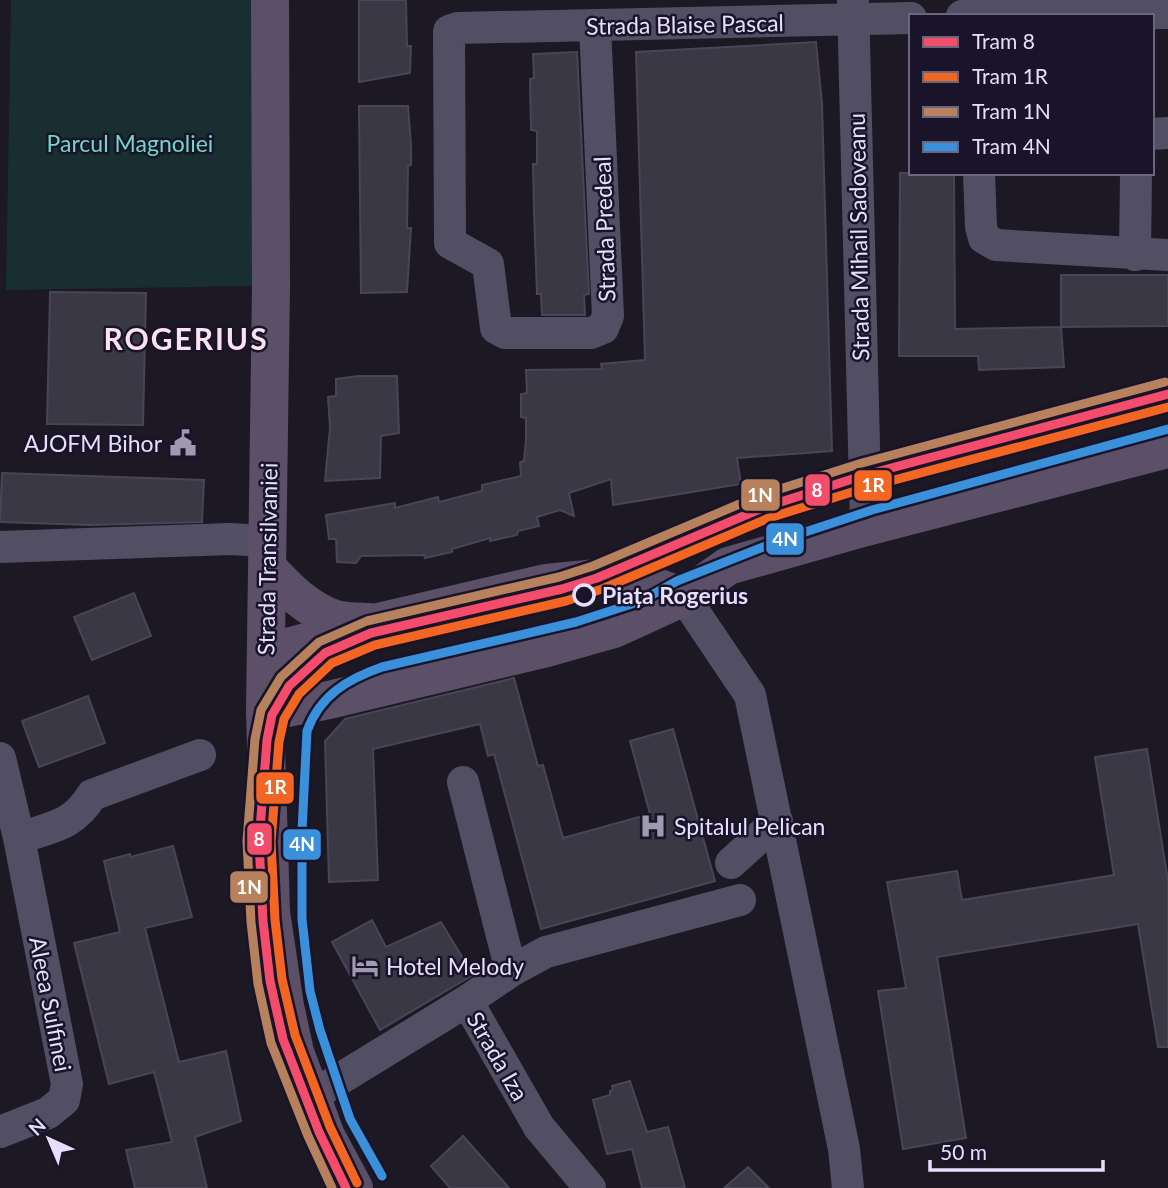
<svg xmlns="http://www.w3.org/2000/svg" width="1168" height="1188" font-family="Lato,sans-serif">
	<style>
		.green { fill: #182e30 }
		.building { fill: #3b3845; stroke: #494456; stroke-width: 2 }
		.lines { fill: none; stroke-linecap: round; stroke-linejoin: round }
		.minor { stroke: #524f64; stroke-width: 32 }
		.major { stroke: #5b5068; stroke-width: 38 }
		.tram-1-casing { stroke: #191429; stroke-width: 14 }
		.tram-2-casing { stroke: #191429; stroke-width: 14 }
		.tram-3-casing { stroke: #191429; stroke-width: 14 }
		.tram-4-casing { stroke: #191429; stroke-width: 14 }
		.tram-1 { stroke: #f44d6c; stroke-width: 9 }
		.tram-2 { stroke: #f26522; stroke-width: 9 }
		.tram-3 { stroke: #b6815c; stroke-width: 9 }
		.tram-4 { stroke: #3a90db; stroke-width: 9 }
		.stop-dot { fill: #191429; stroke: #e5dffb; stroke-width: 3.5 }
		.labels { text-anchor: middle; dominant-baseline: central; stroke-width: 5; stroke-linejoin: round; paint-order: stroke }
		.street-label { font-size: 23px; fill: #e5dffb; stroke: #191429 }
		.park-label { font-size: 23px; fill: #72d5c6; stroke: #191429 }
		.poi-label { font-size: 23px; fill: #e5dffb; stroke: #191429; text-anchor: start }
		.stop-label { font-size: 23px; font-weight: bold; fill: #e5dffb; stroke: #191429; text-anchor: start }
		.district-label { font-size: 30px; font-weight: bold; letter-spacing: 2px; fill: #fce1ef; stroke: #191429 }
		.line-badge { stroke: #191429; stroke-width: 2.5 }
		.badge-label { font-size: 19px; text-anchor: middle; font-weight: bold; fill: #fff }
	</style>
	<rect width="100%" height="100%" fill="#1c1924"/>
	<path class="green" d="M11 0H253L252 286 6 290Z"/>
	<path class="building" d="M359 0H406L407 46H411L410 73 359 82Z
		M816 42 822 104 832 451 737 458 741 484 613 505 611 479 569 493 574 516 560 510 537 517 539 526 518 531 517 535 490 541V538L452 549V552L425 558 424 555 361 556 356 563 337 562 336 539H329L326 515 395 503V508L438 497 439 502 482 491V485L521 476 520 462 524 461 526 439V418L521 417V394L527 393 526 370 602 369 601 364 645 360 636 52Z
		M577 52 589 294 584 295 585 315H542L541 294H537L534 211 533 164H537V131L531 130 530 79 534 78 533 54Z
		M359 106H408L411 145V165L408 166 407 228H411L407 292 361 293Z
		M900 173H954L955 329 1061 327 1064 367 979 370 978 356H899Z
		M1061 275H1168V326L1061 327Z
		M50 292 146 293 143 425 47 424Z
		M359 376H397L399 433 381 436 380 478 325 481 330 427 328 397 336 396V379Z
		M2 473 204 480 202 522 90 525 0 522Z
		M134 593 151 636 92 660 74 617Z
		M514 678 538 766 543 765 563 838 650 814 630 741 673 729 715 881 541 929 494 754 488 756 480 724 373 749 378 880 329 882 325 741 345 719Z
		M88 696 105 743 39 767 22 721Z
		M1147 749 1168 881V1047H1158L1138 924 937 957 966 1138 903 1149 878 991 906 988 887 882 957 871 962 900 1114 875 1095 757Z
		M173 846 192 917 145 928 179 1062 226 1051 241 1121 195 1137 207 1188H135L126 1150 172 1142 154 1072 109 1084 74 943 120 932 104 861 130 854V857Z
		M372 920 386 947 441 922 473 975 380 1030 332 942Z
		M630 1081 647 1132 668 1127 685 1188H642L632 1149 607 1154 593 1100 610 1095V1091L613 1090 612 1086Z
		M463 1136 509 1188H450L431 1166Z
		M748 1167 769 1188H724Z"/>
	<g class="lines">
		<path class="minor" d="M853 1 866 527
			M962 16 1168 13
			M595 26 608 316 603 328 591 333H505L496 328 488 264 450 243 449 31 458 28 911 18
			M1152 134 1168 133
			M979 173 981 227 984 238 996 245 1168 255
			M1135 255 1136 173
			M0 547 230 539 267 541
			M684 597 750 695 844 1149 848 1188
			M0 758 19 838 67 1084 64 1100 48 1113 0 1132
			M463 782 511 971
			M19 838C52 827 73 826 92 795L200 755
			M731 863 777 821
			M467 1001 511 971 546 952 740 900
			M312 1096 467 1001 539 1127 590 1188"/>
		<path class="major" d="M270 0 271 287 265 712 271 912 285 1006 295 1052 326 1136 354 1188
			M268 568C287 589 307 609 335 619 345 622 358 621 369 622
			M266 653 374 623 546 583 597 578H631L684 597
			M265 712 329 700 547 648 614 629 684 597 728 566 866 527 1168 449"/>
		<g class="tram-1-casing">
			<path id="tram-1" d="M346 1188 319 1132 283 1039 270 981 263 921 259 842 267 740 272 715 289 686 325 653 371 633 562 589 597 578 765 507 865 475 1168 394"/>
		</g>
		<g class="tram-2-casing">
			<path id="tram-2" d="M357 1183 330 1127 295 1035 282 979 275 920 271 842 279 742 284 719 299 694 332 663 375 645 566 601 602 589 769 518 868 487 1168 407"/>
		</g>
		<g class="tram-3-casing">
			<path id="tram-3" d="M332 1188 308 1136 271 1043 258 984 251 922 247 841 255 739 261 710 281 677 319 642 367 621 559 577 593 566 761 495 862 463 1165 382"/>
		</g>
		<g class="tram-4-casing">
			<path id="tram-4" d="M382 1176 350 1119 320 1030 310 991 302 919V831L307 731C320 695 348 679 382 667L576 622 641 601 677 581 778 541 872 510 1168 429"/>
		</g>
		<use href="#tram-1" class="tram-1"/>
		<use href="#tram-2" class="tram-2"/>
		<use href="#tram-3" class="tram-3"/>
		<use href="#tram-4" class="tram-4"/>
	</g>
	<defs>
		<g id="civic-bare" transform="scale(2.1)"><path d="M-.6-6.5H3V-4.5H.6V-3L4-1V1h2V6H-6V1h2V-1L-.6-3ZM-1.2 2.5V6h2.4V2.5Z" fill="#9f9ab0" stroke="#191429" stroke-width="2.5" paint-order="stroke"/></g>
		<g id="hospital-bare" transform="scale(2.1)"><path d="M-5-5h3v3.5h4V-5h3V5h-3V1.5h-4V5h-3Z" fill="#9f9ab0" stroke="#191429" stroke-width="2.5" paint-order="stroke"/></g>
		<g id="hotel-bare" transform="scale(2.1)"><path d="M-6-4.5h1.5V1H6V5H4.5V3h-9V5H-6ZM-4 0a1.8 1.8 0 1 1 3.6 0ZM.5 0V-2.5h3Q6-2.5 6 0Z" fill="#9f9ab0" stroke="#191429" stroke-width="2.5" paint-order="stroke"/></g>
	</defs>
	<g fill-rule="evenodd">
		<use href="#civic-bare" x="183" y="443"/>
		<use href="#hospital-bare" x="653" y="826"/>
		<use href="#hotel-bare" x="365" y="966"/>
	</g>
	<circle class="stop-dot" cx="584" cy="595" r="10"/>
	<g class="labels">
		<g class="street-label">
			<text transform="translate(685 24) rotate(-1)">Strada Blaise Pascal</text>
			<text transform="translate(604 229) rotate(-92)">Strada Predeal</text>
			<text transform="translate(858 237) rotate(-91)">Strada Mihail Sadoveanu</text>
			<text transform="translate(267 559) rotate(-89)">Strada Transilvaniei</text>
			<text transform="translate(51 1004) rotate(79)">Aleea Sulfinei</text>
			<text transform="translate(498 1056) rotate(60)">Strada Iza</text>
		</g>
		<g class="park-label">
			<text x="130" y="143">Parcul Magnoliei</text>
		</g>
		<g class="poi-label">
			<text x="162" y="443" text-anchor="end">AJOFM Bihor</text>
			<text x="674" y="826">Spitalul Pelican</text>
			<text x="386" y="966">Hotel Melody</text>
		</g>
		<g class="stop-label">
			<text x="602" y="595">Piața Rogerius</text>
		</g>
		<g class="district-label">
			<text x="186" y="338">ROGERIUS</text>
		</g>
	</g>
	<g class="line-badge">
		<rect x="853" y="469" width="40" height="33" rx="7" fill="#f26522"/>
		<rect x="804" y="473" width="27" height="34" rx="7" fill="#f44d6c"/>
		<rect x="740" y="478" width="41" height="34" rx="7" fill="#b6815c"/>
		<rect x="765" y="522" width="40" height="34" rx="7" fill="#3a90db"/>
		<rect x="255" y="771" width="40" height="34" rx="7" fill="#f26522"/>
		<rect x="246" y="822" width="27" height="34" rx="7" fill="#f44d6c"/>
		<rect x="282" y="828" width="40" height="33" rx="7" fill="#3a90db"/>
		<rect x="229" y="870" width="40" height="34" rx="7" fill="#b6815c"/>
	</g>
	<g class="badge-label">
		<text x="873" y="492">1R</text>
		<text x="817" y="497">8</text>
		<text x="760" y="502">1N</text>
		<text x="785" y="546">4N</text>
		<text x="275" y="794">1R</text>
		<text x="259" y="846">8</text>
		<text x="302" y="851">4N</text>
		<text x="249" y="894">1N</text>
	</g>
	<rect x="909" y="14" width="245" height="161" fill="#191429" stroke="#6b657d" stroke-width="2"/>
	<rect x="923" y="37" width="35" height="10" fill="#f44d6c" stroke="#6b657d" stroke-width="2"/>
	<text x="972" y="49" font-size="21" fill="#e5dffb">Tram 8</text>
	<rect x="923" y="72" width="35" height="10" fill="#f26522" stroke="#6b657d" stroke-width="2"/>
	<text x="972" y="84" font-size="21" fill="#e5dffb">Tram 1R</text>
	<rect x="923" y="107" width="35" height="10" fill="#b6815c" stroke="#6b657d" stroke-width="2"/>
	<text x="972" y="119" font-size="21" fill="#e5dffb">Tram 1N</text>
	<rect x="923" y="142" width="35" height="10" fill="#3a90db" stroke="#6b657d" stroke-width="2"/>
	<text x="972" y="154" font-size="21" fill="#e5dffb">Tram 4N</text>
	<g transform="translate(49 1139) rotate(316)" stroke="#191429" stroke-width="5" paint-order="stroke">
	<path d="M0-5L12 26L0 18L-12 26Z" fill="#e5dffb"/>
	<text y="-10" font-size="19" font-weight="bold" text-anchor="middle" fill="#e5dffb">N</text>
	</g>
	<path d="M930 1160v10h173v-10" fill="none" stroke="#e5dffb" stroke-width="3.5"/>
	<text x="940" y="1160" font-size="21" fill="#e5dffb" stroke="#191429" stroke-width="5" paint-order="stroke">50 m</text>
</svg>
